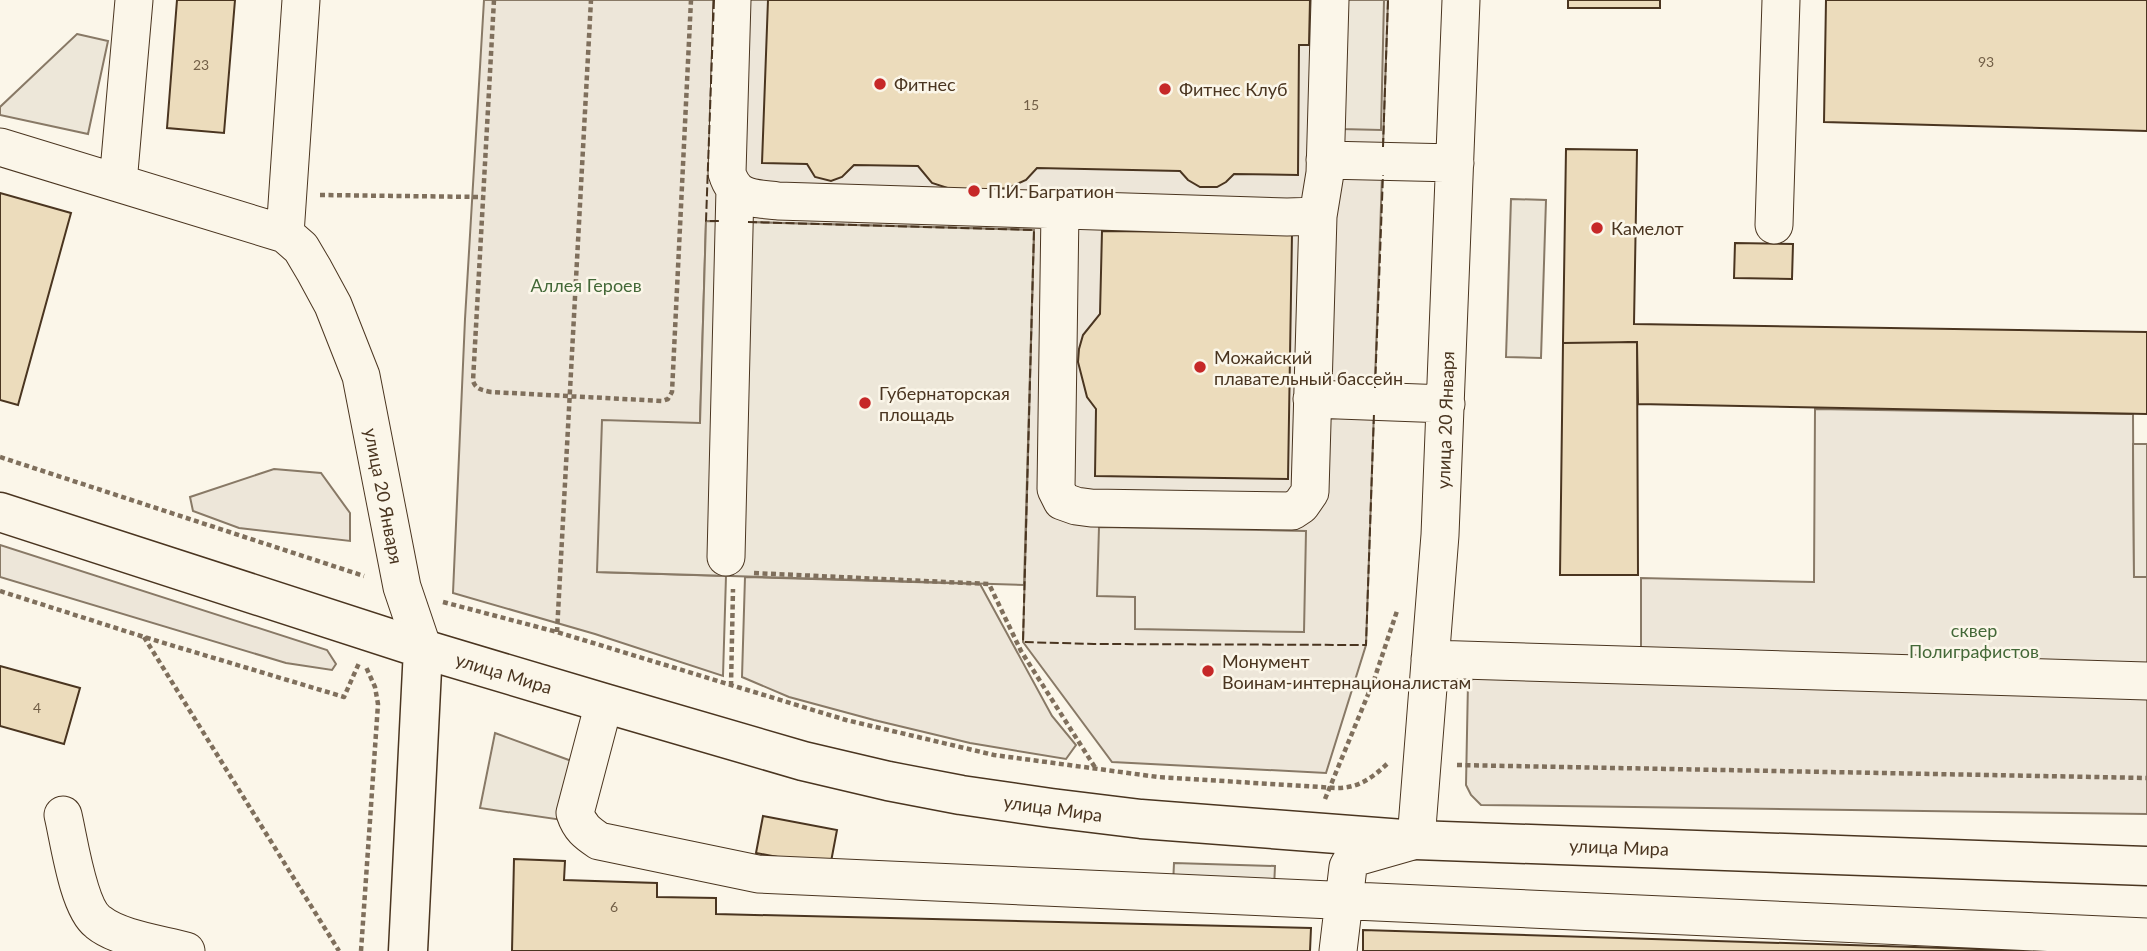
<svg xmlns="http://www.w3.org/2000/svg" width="2147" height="951" font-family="Lato,sans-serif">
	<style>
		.green { fill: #ede6d9; stroke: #887966; stroke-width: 2 }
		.parking { fill: #ede7d9; stroke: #887966; stroke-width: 2 }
		.building { fill: #ecdcbc; stroke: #4a3520; stroke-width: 2 }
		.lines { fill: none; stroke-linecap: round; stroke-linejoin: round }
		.minor-casing { stroke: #4a3520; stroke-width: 39 }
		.major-casing { stroke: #4a3520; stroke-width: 41 }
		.path { stroke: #7f6f5c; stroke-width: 4.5; stroke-dasharray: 5 3.5; stroke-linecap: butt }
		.minor { stroke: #fbf6e9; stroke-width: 37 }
		.major { stroke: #fbf6e9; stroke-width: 38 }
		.fence { stroke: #4a3520; stroke-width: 2; stroke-dasharray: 9 3.5; stroke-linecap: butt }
		.poi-dot { fill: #c62828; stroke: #fbf6e9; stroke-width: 2.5 }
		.labels { text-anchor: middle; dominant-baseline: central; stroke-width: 5; stroke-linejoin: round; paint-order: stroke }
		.number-label { font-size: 14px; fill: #725f47 }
		.poi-label { font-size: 18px; fill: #4a3520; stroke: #fbf6e9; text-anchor: start }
		.park-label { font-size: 18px; fill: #436837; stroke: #fbf6e9 }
		.street-label { font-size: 18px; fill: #4a3520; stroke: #fbf6e9 }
	</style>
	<rect width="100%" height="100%" fill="#fbf6e9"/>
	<path class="green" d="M484 0H1388L1366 645 1326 773 1112 762 1023 642 1034 230 706 221 700 423 598 572 726 576 723 676 595 634 453 593 465 319Z
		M1815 409 2133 414 2134 576 2147 577V814L1481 805 1471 795 1466 785 1468 682 1477 677 1641 682V578L1814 582Z
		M274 469 321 473 350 513V541L239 528 193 511 190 497Z
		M0 545 327 650 336 664 332 670 286 663 0 577Z
		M745 577 980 584 1052 716 1076 745 1066 759 970 743 874 720 789 697 742 677Z"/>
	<path class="parking" d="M1343 0H1384L1381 130 1341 129Z
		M77 34 108 41 88 134 0 115V107Z
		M1511 199 1546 200 1541 358 1506 357Z
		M706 221 1034 230 1024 585 597 572 602 420 700 423Z
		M2133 444H2147V577H2134Z
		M1099 527 1306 531 1304 632 1135 629V597L1097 596Z
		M495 733 577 763 562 820 480 808Z
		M1174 863 1275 866 1274 888 1173 885Z"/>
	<path class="building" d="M177 0H235L224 133 167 128Z
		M768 0H1310L1309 45H1299L1298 175 1234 174 1226 182 1217 187H1200L1188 180 1180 171 1037 168 1026 180 1008 188 960 192 932 183 918 166 854 165 842 177 831 181 815 177 807 164 762 163Z
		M1568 0H1660V8H1568Z
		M1826 0H2147V131L1824 122Z
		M1566 149 1637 150 1634 324 2147 332V414L1638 404 1637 342 1563 343Z
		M0 193 71 213 18 405 0 400Z
		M1102 231 1292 233 1288 479 1095 476 1096 409 1087 397 1078 362 1079 349 1083 335 1100 314Z
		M1735 243 1793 244 1792 279 1734 278Z
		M1637 342 1638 575H1560L1563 343Z
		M0 666 80 688 64 744 0 726Z
		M763 816 837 830 830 867 756 853Z
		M514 859 565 861 564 880 657 883V897L716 898V914L1311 928 1310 951H512Z
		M1363 930 2041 951H1363Z"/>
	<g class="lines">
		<g class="minor-casing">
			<path id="minor" d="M732 0 727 173C735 200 754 198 778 201L1287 217 1318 216 1325 173 1330 0
				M0 147 285 234 301 248 314 270 333 305 361 376 402 587 423 649
				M1325 160 1455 163
				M118 183 134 0
				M1060 210 1056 489 1062 501 1076 506 1091 508 1292 511 1301 505 1310 492 1318 216
				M1774 225 1781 0
				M285 234 301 0
				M1312 399 1446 404
				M726 557 735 189
				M1430 659 2147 681
				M604 703 575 813C580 828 587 833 599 841L758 874 2147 937
				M63 815C69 840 78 907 98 922 119 939 160 944 186 951
				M1338 951 1348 867 1353 858 1416 840 1440 535 1461 0"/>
		</g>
		<g class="major-casing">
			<path id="major" d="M0 512 423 649 604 703 803 761 888 781 961 795 1051 808 1141 819 1416 840 2147 866
				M408 951 423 649"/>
		</g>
		<path class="path" d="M494 0 473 381C476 390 483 390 491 392L662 401 668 399 672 392 691 0
			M320 195 483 197
			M0 457 364 576
			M754 573 989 584 1021 651 1096 769
			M0 591 144 637 344 697 359 663
			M443 602 557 632 846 720 994 755 1158 777 1336 788C1358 788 1371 779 1387 764
			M557 632 591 0
			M144 637 339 951
			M731 686 733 589
			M1457 765 2147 778
			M1325 799 1374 680 1397 611
			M361 951 378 704 375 687 366 667"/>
		<use href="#minor" class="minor"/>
		<use href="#major" class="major"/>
		<path class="fence" d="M714 0 706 221H720
			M1383 147 1388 0
			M748 222 1034 230 1023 642 1094 644 1366 645 1374 413
			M1375 388 1383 175"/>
	</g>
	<g class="poi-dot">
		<circle cx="880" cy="84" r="7"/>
		<circle cx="1165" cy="89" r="7"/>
		<circle cx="974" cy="191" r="7"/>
		<circle cx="1597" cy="228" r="7"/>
		<circle cx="1200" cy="367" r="7"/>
		<circle cx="865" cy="403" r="7"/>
		<circle cx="1208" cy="671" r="7"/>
	</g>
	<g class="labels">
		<g class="number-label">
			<text x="1986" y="61">93</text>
			<text x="201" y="64">23</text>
			<text x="1031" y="104">15</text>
			<text x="37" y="707">4</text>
			<text x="614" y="906">6</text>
		</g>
		<g class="poi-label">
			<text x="894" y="84">Фитнес</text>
			<text x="1179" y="89">Фитнес Клуб</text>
			<text x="988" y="191">П.И. Багратион</text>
			<text x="1611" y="228">Камелот</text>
			<text x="1214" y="357">Можайский<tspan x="1214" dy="21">плавательный бассейн</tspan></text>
			<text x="879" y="393">Губернаторская<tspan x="879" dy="21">площадь</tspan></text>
			<text x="1222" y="661">Монумент<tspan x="1222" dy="21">Воинам-интернационалистам</tspan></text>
		</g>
		<g class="park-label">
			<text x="586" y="285">Аллея Героев</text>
			<text x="1974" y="630">сквер<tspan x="1974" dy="21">Полиграфистов</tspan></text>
		</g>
		<g class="street-label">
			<text transform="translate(1445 420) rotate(-88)">улица 20 Января</text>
			<text transform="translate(384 496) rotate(79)">улица 20 Января</text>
			<text transform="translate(504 673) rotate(17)">улица Мира</text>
			<text transform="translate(1053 808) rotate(8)">улица Мира</text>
			<text transform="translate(1619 847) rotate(2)">улица Мира</text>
		</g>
	</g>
</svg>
